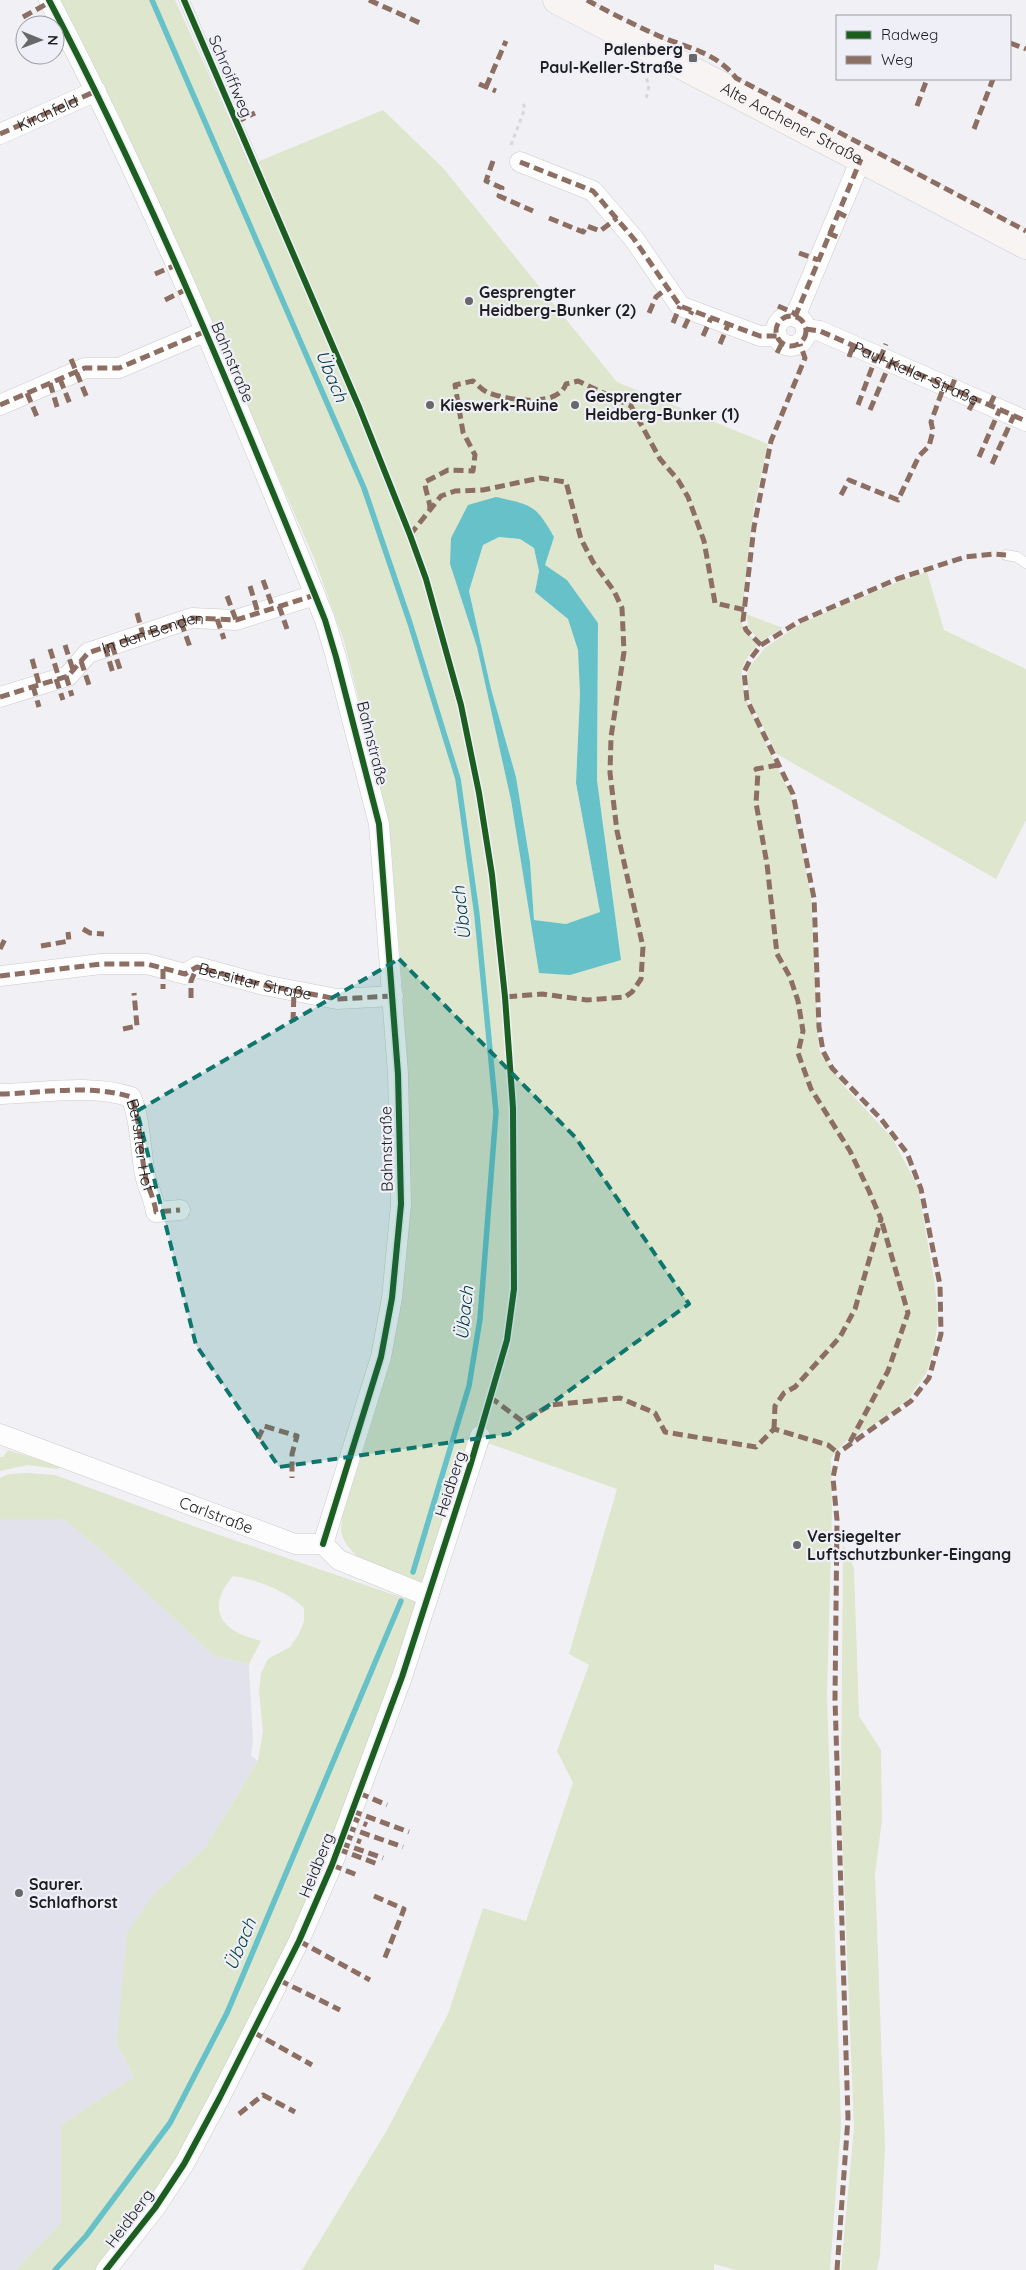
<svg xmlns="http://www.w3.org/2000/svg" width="1026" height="2270" font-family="Quicksand,sans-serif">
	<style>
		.built { fill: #e2e2ec }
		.green { fill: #dee6cd; fill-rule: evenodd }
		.water { fill: #66c1c8; fill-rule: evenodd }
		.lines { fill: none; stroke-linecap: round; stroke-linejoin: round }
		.stream { stroke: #66c1c8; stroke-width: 5.5 }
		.service-casing { stroke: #cacbce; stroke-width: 11 }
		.minor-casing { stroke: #cacbce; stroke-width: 21 }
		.secondary-casing { stroke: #cacbce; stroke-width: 29 }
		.path { stroke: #d8d8d9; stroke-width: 3; stroke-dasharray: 4 4; stroke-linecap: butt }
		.service { stroke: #fdfdfe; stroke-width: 10 }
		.minor { stroke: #fdfdfe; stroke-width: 20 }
		.secondary { stroke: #f8f4f4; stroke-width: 28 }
		.quiet { stroke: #8d6e63; stroke-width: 5; stroke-dasharray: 10 5; stroke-linecap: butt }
		.cycleway-casing { stroke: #eff0f7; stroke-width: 9 }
		.cycleway { stroke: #1b5e20; stroke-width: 6 }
		.marked { fill: #0f766e; fill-opacity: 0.2; stroke: #0f766e; stroke-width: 4; stroke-dasharray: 10 6; stroke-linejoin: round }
		.poi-dot { fill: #68686b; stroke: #eff0f7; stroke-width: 2 }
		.labels { text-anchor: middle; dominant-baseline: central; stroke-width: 4.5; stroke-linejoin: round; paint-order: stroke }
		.poi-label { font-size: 16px; font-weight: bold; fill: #1e1e21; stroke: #eff0f7; text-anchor: start }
		.street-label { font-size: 16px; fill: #1e1e21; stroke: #eff0f7 }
		.water-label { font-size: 18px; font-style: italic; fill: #023d40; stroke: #eff0f7 }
	</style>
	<rect width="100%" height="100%" fill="#f1f1f5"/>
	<path class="built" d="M0 1519H63L101 1550 214 1656 249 1664 253 1740 251 1756 258 1761 205 1848 155 1893 117 2044 134 2077 61 2125V2224L16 2270H0Z"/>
	<path class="green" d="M57 0H175L250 165 383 110 443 168 617 382 768 444 754 507 741 621 745 631 759 644C751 651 744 660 742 671 738 694 768 743 778 765L760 732 791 795 797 823 811 897 819 1050 844 1086 892 1138 918 1187 935 1285 938 1318 934 1349 926 1374 908 1399 882 1420 847 1440 831 1458 832 1512 827 1695 841 2125 830 2270H736L714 2264V2270H302L387 2130 448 2014 483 1908 526 1921 573 1783 557 1751 589 1665 569 1654 617 1489 485 1442 426 1584 358 1558 346 1544 341 1533 342 1517 370 1429 389 1361 409 1165 403 996 391 845 373 757 344 641 314 558 119 115ZM525 504 544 565 567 580 598 623 597 780 621 960 539 972 511 800 477 647 450 564Z
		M499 537 520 539 534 548 539 571 535 592 568 619 578 650 580 694 576 783 600 912 566 924 534 920 530 862 516 777 491 689 469 591 483 545Z
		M927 572 944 630 1026 669V820L996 879 777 754 749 699 747 673 751 665 766 647 802 623 900 581Z
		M746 614 783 628 761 641 749 629Z
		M8 1450 62 1467 57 1469 28 1465 0 1471V1457H3Z
		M26 1473 55 1475 193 1526 421 1604 384 1714 279 1968 170 2175 97 2270H16L61 2223V2125L134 2077 117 2044 127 1933 155 1893 205 1848 258 1761 263 1731 259 1691 261 1673 268 1659 290 1647 299 1634 304 1621V1608C285 1590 258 1580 233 1576 220 1591 211 1611 229 1627 237 1634 251 1638 261 1641L249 1664 214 1656 101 1550 63 1519H0V1478L9 1474Z
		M843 1544 854 1568 859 1716 881 1750 882 1820 875 1874 885 2146 880 2256 877 2270H841L854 2127 841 1805Z"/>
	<path class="water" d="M496 497C532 505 535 504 554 537L545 565 567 580 598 623 597 780 621 960 570 975 539 973 511 800 477 647 450 564 451 538 468 505ZM499 537 520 539 534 548 539 571 535 592 568 619 578 650 580 694 576 783 600 912 566 924 534 920 530 862 516 777 491 689 469 591 483 545Z"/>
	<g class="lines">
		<path class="stream" d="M152 0 364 488 410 623 458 779 477 915 496 1112 480 1319 469 1386 413 1572
			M55 2270 86 2236 170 2123 227 2013 401 1601"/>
		<g class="service-casing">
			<path id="service" d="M184 0 254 163
				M1006 555 1017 557 1026 563"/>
		</g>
		<g class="minor-casing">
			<g id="minor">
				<path d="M49 0C150 192 233 394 315 595L325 620 336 657 379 824 398 1074 401 1204 392 1298 381 1357 323 1544"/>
				<path id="s1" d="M0 134 96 91"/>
				<path d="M520 162 593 191 634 239 680 306 760 336H777"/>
				<circle cx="791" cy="331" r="15"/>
				<path d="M795 317 861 159"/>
				<path id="s2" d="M806 329 820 331 1026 421"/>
				<path d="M0 405 85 368H119L206 331"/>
				<path id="s3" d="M0 697 68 676 88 653 192 618 236 620 315 595"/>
				<path d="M0 976 101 964H147L185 974 197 967 264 985 337 999 393 996"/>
				<path id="s4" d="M0 1094C42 1093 91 1084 131 1097 141 1121 140 1149 145 1174 147 1187 154 1197 156 1212L180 1210"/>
				<path id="s5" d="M0 1434 295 1544H323L339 1560 428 1596"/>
				<path d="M106 2270 155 2208 184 2164 220 2097 299 1941 332 1865 402 1677 480 1436"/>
			</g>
		</g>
		<g class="secondary-casing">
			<g id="secondary">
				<path id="s6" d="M557 0 1026 245"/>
			</g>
		</g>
		<path class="path" d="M644 71 649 86 646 99
			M511 145 525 108 522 101"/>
		<use href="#service" class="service"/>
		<use href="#minor" class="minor"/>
		<use href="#secondary" class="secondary"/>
		<g class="quiet">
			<path d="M369 0 420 23"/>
			<path d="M587 0C610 13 635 25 659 36 687 48 716 52 736 78L1026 231"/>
			<path d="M23 17 50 2"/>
			<path d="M1010 43 1026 49"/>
			<path d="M479 84 496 91"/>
			<path d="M486 87 506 41"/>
			<path d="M917 106 927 79"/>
			<path d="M236 122 255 113"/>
			<path d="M974 129 993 79"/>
			<path d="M0 134 96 91"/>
			<path d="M493 161 486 181 502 188 499 196 533 211"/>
			<path d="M520 162 593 191 634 239 680 306 760 336H777"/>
			<path d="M837 212 849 218"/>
			<path d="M549 218 583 232 587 226 600 231 617 218"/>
			<path d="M828 233 840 238"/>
			<path d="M799 253 818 260"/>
			<path d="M155 274 176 265"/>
			<path d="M165 300 187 289"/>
			<path d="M778 306 796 314"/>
			<path d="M649 313 656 297 667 288"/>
			<circle cx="791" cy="331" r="15"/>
			<path d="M795 317 861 159"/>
			<path d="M673 323 680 306"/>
			<path d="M684 328 692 311"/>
			<path d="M806 329 820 331 1026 421"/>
			<path d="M703 336 711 318"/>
			<path d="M720 344 728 325"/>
			<path d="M777 353 782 343"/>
			<path d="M849 357 853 346"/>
			<path d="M71 359 87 398"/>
			<path d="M880 359 886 344"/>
			<path d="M60 379 70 404"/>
			<path d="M50 383 58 410"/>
			<path d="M951 389 956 376"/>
			<path d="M27 393 38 419"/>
			<path d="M0 405 85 368H119L206 331"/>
			<path d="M858 405 876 357"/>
			<path d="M990 405 996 392"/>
			<path d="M870 410 890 363"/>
			<path d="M969 410 975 399"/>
			<path d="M979 457 1000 409"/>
			<path d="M992 464 1014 415"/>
			<path d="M841 495 849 480 898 500 919 456 929 446 933 431 931 422 944 386"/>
			<path d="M430 510C430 499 425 492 425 482L448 470 473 471 475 455 463 432 455 385 473 381C478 385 483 391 489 393 507 400 558 408 566 384L578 381 631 406 660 459 678 480 688 497 704 541 715 603 745 610"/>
			<path d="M410 535 441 496 455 491 483 490 540 478 566 482 581 539 593 562 614 591 622 608 624 652 611 737 610 773 617 831 643 947 641 979 632 992 625 997 587 1000 542 994 505 997"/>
			<path d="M263 580 273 608"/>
			<path d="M250 586 258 613"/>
			<path d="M227 596 236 620"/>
			<path d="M279 606 287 629"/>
			<path d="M137 613 143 635"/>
			<path d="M217 619 224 639"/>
			<path d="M181 622 190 647"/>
			<path d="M65 645 73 670"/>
			<path d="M112 645 121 672"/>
			<path d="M761 645 746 630 743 621 754 527 771 441 805 358 800 344"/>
			<path d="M105 647 113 673"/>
			<path d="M50 649 59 678"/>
			<path d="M32 659 39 684"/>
			<path d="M81 661 89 685"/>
			<path d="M66 676 72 696"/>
			<path d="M56 679 63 700"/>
			<path d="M33 686 39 707"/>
			<path d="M0 697 68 676 88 653 192 618 236 620 315 595"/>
			<path d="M83 929 90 933 104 934"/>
			<path d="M41 946 69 941 68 932"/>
			<path d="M0 949 5 939"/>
			<path d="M163 969V989"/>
			<path id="s7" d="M0 976 101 964H147L185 974 197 967 264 985 337 999 393 996"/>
			<path d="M191 998V981L197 967"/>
			<path d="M293 1022 294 992"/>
			<path d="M123 1029 137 1026 134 993"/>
			<path d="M0 1094C42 1093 91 1084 131 1097 141 1121 140 1149 145 1174 147 1187 154 1197 156 1212L180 1210"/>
			<path d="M490 1397 522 1421 551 1405 620 1398 655 1413 665 1432 756 1447 774 1429 828 1445 838 1453"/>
			<path d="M774 1429 775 1406 784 1393 795 1387 840 1337 855 1309 881 1219 869 1191 850 1151 811 1089 798 1053 803 1031 798 1001 790 977 777 954 767 864 756 803 758 772 756 769 778 765"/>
			<path d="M258 1439 264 1426 297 1436 292 1454V1478"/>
			<path d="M850 1442 888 1371 908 1313 881 1219"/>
			<path d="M359 1793 387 1805"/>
			<path d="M352 1811 409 1832"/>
			<path d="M350 1817 367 1825"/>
			<path d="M346 1827 403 1847"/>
			<path d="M343 1835 361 1842"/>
			<path d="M340 1843 383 1858"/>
			<path d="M338 1849 380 1865"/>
			<path d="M332 1865 357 1875"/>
			<path d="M374 1896 404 1909 384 1960"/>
			<path d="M299 1941 370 1980"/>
			<path d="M279 1980 340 2010"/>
			<path d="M253 2032 312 2065"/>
			<path d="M239 2114 263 2095 295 2112"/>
			<path d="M837 2270 848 2118 835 1699 837 1520 833 1478 838 1453 911 1401 929 1378 941 1334 940 1285 921 1189 907 1153 881 1119 832 1068 823 1051 819 1027 814 898 793 794 747 700 744 672 751 658 761 645 800 621 897 579 965 557 994 554 1006 555"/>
		</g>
		<g class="cycleway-casing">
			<path id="cycleway" d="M49 0C150 192 233 394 315 595L325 620 336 657 379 824 398 1074 401 1204 392 1298 381 1357 323 1544
				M106 2270 155 2208 184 2164 220 2097 299 1941 332 1865 402 1677 471 1463 507 1340 514 1289 513 1108 505 997 492 875 479 793 461 705 426 579 410 535 359 407 184 0"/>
		</g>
		<use href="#cycleway" class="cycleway"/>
	</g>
	<path class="marked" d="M399 959 576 1138 689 1304 509 1434 279 1467 196 1345 137 1111Z"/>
	<g class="poi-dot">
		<rect x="688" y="53" width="10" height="10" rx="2.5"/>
		<circle cx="469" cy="301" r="5"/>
		<circle cx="430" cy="405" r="5"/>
		<circle cx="575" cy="405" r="5"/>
		<circle cx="797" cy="1545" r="5"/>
		<circle cx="19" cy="1893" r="5"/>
	</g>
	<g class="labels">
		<g class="poi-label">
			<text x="683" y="49" text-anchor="end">Palenberg<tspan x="683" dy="18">Paul-Keller-Straße</tspan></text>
			<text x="479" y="292">Gesprengter<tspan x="479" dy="18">Heidberg-Bunker (2)</tspan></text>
			<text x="585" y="396">Gesprengter<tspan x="585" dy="18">Heidberg-Bunker (1)</tspan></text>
			<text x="440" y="405">Kieswerk-Ruine</text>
			<text x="807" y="1536">Versiegelter<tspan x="807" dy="18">Luftschutzbunker-Eingang</tspan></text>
			<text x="29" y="1884">Saurer.<tspan x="29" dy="18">Schlafhorst</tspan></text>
		</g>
		<g class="street-label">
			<text transform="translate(231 76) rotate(67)">Schroiffweg</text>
			<text stroke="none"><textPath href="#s1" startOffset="52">Kirchfeld</textPath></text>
			<text stroke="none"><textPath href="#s6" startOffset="265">Alte Aachener Straße</textPath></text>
			<text transform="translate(233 362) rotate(67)">Bahnstraße</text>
			<text stroke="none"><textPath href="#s2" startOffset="119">Paul-Keller-Straße</textPath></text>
			<text stroke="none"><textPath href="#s3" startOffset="170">In den Benden</textPath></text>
			<text transform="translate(373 743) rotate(76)">Bahnstraße</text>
			<text stroke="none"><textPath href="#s7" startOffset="261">Bersitter Straße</textPath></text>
			<text stroke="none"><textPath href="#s4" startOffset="181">Bersitter Hof</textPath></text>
			<text transform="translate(386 1149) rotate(-91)">Bahnstraße</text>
			<text transform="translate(450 1484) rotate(-72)">Heidberg</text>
			<text stroke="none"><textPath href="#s5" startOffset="231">Carlstraße</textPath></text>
			<text transform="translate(316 1865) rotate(-68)">Heidberg</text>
			<text transform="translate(129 2218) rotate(-53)">Heidberg</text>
		</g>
		<g class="water-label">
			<text transform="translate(332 376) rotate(67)">Übach</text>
			<text transform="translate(461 913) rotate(-97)">Übach</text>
			<text transform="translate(464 1313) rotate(-84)">Übach</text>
			<text transform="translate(240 1944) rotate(-67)">Übach</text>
		</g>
	</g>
	<rect x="836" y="15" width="175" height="65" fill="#eff0f7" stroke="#9b9ca1"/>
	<rect x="846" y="31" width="25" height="8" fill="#1b5e20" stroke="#9b9ca1"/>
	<text x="881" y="40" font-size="15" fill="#1e1e21">Radweg</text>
	<rect x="846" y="56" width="25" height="8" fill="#8d6e63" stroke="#9b9ca1"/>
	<text x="881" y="65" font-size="15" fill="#1e1e21">Weg</text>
	<g transform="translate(40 40) rotate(91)"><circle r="24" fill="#eff0f7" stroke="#9b9ca1"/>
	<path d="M0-4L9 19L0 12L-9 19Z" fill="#68686b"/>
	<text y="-8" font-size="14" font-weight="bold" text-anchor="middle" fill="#1e1e21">N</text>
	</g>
</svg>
